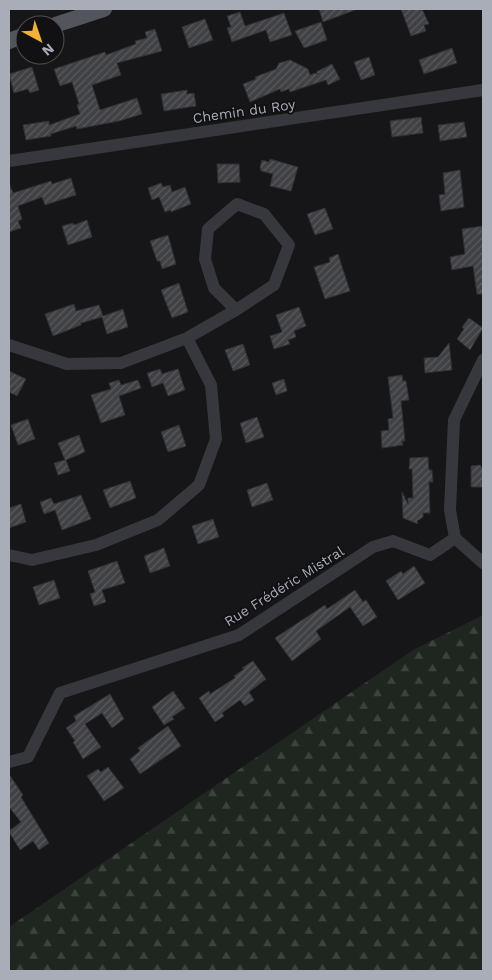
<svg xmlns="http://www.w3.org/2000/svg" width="492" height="980" font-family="'Work Sans',sans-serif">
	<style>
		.forest { fill: url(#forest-firs) }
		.building { fill: url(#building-hatch); stroke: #303034 }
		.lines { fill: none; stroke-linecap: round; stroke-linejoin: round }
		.minor { stroke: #37383d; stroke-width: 12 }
		.major { stroke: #53555c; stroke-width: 16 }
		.labels { text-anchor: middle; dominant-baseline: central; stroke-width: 4; stroke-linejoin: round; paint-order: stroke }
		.street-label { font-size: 14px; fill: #a8adb8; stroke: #111113 }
	</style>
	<defs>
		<pattern id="forest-firs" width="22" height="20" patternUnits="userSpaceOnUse" patternTransform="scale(1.25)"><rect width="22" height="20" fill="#1e261f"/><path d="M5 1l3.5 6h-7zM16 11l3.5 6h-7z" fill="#3c433d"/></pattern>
		<pattern id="building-hatch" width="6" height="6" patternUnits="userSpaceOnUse" patternTransform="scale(1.25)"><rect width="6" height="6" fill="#404145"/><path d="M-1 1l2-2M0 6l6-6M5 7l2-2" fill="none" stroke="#595a5e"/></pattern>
	</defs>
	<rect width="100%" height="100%" fill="#161618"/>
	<path class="forest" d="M483 615V971H9V927L413 650Z"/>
	<path class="building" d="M319 9H355V10L323 22Z
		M401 9H422L429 24 424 25 426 31 411 36Z
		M240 12 245 26 284 13 292 35 270 42 266 30 232 42 227 28 231 27 227 16Z
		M205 19 213 40 189 48 182 27Z
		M321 22 327 40 304 48 295 31Z
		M155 29 162 51 117 63 121 75 92 85 100 110 137 98 142 114 119 121 77 129 76 126 51 134V136L26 140 23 125 49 121V125L80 114 77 105 79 104 72 82 60 86 54 69 105 52 106 55 136 44 135 41 147 38 145 32Z
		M452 48 457 63 424 74 419 60Z
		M369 57 375 75 361 80 354 62Z
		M290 60 308 69 310 75 315 73 318 74 316 72 332 64 340 79 328 85 326 80 290 92 289 89 281 92 280 89 250 102 243 84 256 79 255 77 276 69 279 63Z
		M32 67 39 90 30 93 28 89 14 93 9 74Z
		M187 90V94L194 93 196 106 164 111 161 94Z
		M421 117 423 133 392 137 390 121Z
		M464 122 467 137 440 141 438 125Z
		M270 159 298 167 291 191 270 186 273 174 261 171 260 167 262 160 269 162Z
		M217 164H239L240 182 218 183Z
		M460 170 464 207 441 211 439 195 445 194 443 173Z
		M71 178 76 195 45 205 42 197 18 206 22 219 18 221 21 228 9 232V185H10L13 193 51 181 52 184Z
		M161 183 163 187 170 185 172 192 185 187 191 204 171 212V210L165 212 159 197 152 200 148 188Z
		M325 208 333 229 315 235 307 214Z
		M87 220 92 237 68 245 62 226 73 223 74 225Z
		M483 226V294H477L473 266 452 270 450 257 465 254 462 229Z
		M168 235 176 264 162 269 160 261H157L150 241Z
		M338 254 350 291 325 299 314 267 330 262 329 258Z
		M179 283 188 312 172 318 161 290Z
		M74 304 76 311 99 305 103 316 123 309 128 327 107 334 102 317 81 323V325L53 336 45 314Z
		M299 307 306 326 294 331 296 337 288 340 290 344 274 349 270 336 282 332 276 315Z
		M469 318 483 328 470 350 457 339 464 329 462 327Z
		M449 343 452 370 425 373 424 358 438 357Z
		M243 344 250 365 233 371 225 350Z
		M160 369 162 374 178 369 185 390 168 396 163 383 152 387 147 373Z
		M9 371 26 379 17 396 9 392Z
		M402 375 403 381H406L409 400 401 401 405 441H402L403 445 382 448 381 431 389 430 388 419 393 418 388 377Z
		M284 379 287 391 276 395 272 383Z
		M119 380 121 385 138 380 141 388 119 396 125 415 101 423 91 395 111 389 109 383Z
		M257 417 264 437 246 443 240 423Z
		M28 419 35 439 18 445 11 425Z
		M179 425 186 446 168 452 161 432Z
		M79 435 85 452 66 460 70 471 58 475 54 463 65 460 58 443Z
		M428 457 429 470H432L433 482H429L430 513H423V517L417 521 418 524 403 518 402 492 408 504V498H413L412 469H409L410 458Z
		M480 465 483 470V487H471V466Z
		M130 481 136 498 110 508 103 490Z
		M267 483 273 500 252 507 247 490Z
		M81 495 91 519 62 530 55 510 44 514 40 502 51 498 54 504Z
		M21 504 26 522 9 528V508Z
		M213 519 219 537 198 544 192 526Z
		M164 548 170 566 150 573 144 556Z
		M117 561 125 583 102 590 106 602 94 606 90 594 95 592 88 571Z
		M414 566 425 583 398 600 386 581 401 571 403 574Z
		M54 580 60 598 39 605 33 587Z
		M355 590 363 602 366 600 377 617 363 626 350 607 316 631 321 639 292 661 275 638 325 605 327 609Z
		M253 661 266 679 249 692 254 700 245 706 240 700 222 713 224 716 215 722 199 698 209 691 210 694 235 678 234 676 244 669 242 668Z
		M173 691 185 708 172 717 174 719 164 725 152 707Z
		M110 694 124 719 112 728 102 713 85 724 101 747 83 759 73 742 75 741 66 728 76 721 74 716Z
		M168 726 181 746 140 774 130 759 140 751 138 748Z
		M108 767 124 788 104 801 87 776 98 769 101 772Z
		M9 774 23 795 21 797 49 843 39 850 33 841 20 850 9 832V831L21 822 9 807Z"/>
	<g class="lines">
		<path class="minor" d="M9 161 483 90
			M9 345 67 364 121 363 187 338 236 310 274 285 289 245 264 214 237 204 208 229 205 259 214 288 236 310
			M455 538 450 510 454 420 483 360
			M9 555 32 560 96 545 158 520 199 485 216 439 211 385 187 338
			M9 762 28 757 60 693 239 635 373 547 393 541 430 555 455 538 483 563"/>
		<path class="major" d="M55 25 104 9
			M9 41 25 35"/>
	</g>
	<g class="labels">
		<g class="street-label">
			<text transform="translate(244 111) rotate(-8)">Chemin du Roy</text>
			<text transform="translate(284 586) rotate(-32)">Rue Frédéric Mistral</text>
		</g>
	</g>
	<rect width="492" height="980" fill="none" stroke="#a8adb8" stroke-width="20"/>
	<g transform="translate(40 40) rotate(140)"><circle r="24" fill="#111113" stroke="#4d4f55"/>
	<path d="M0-4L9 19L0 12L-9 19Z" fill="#f2b134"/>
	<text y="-8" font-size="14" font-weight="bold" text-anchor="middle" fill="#a8adb8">N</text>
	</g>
</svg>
